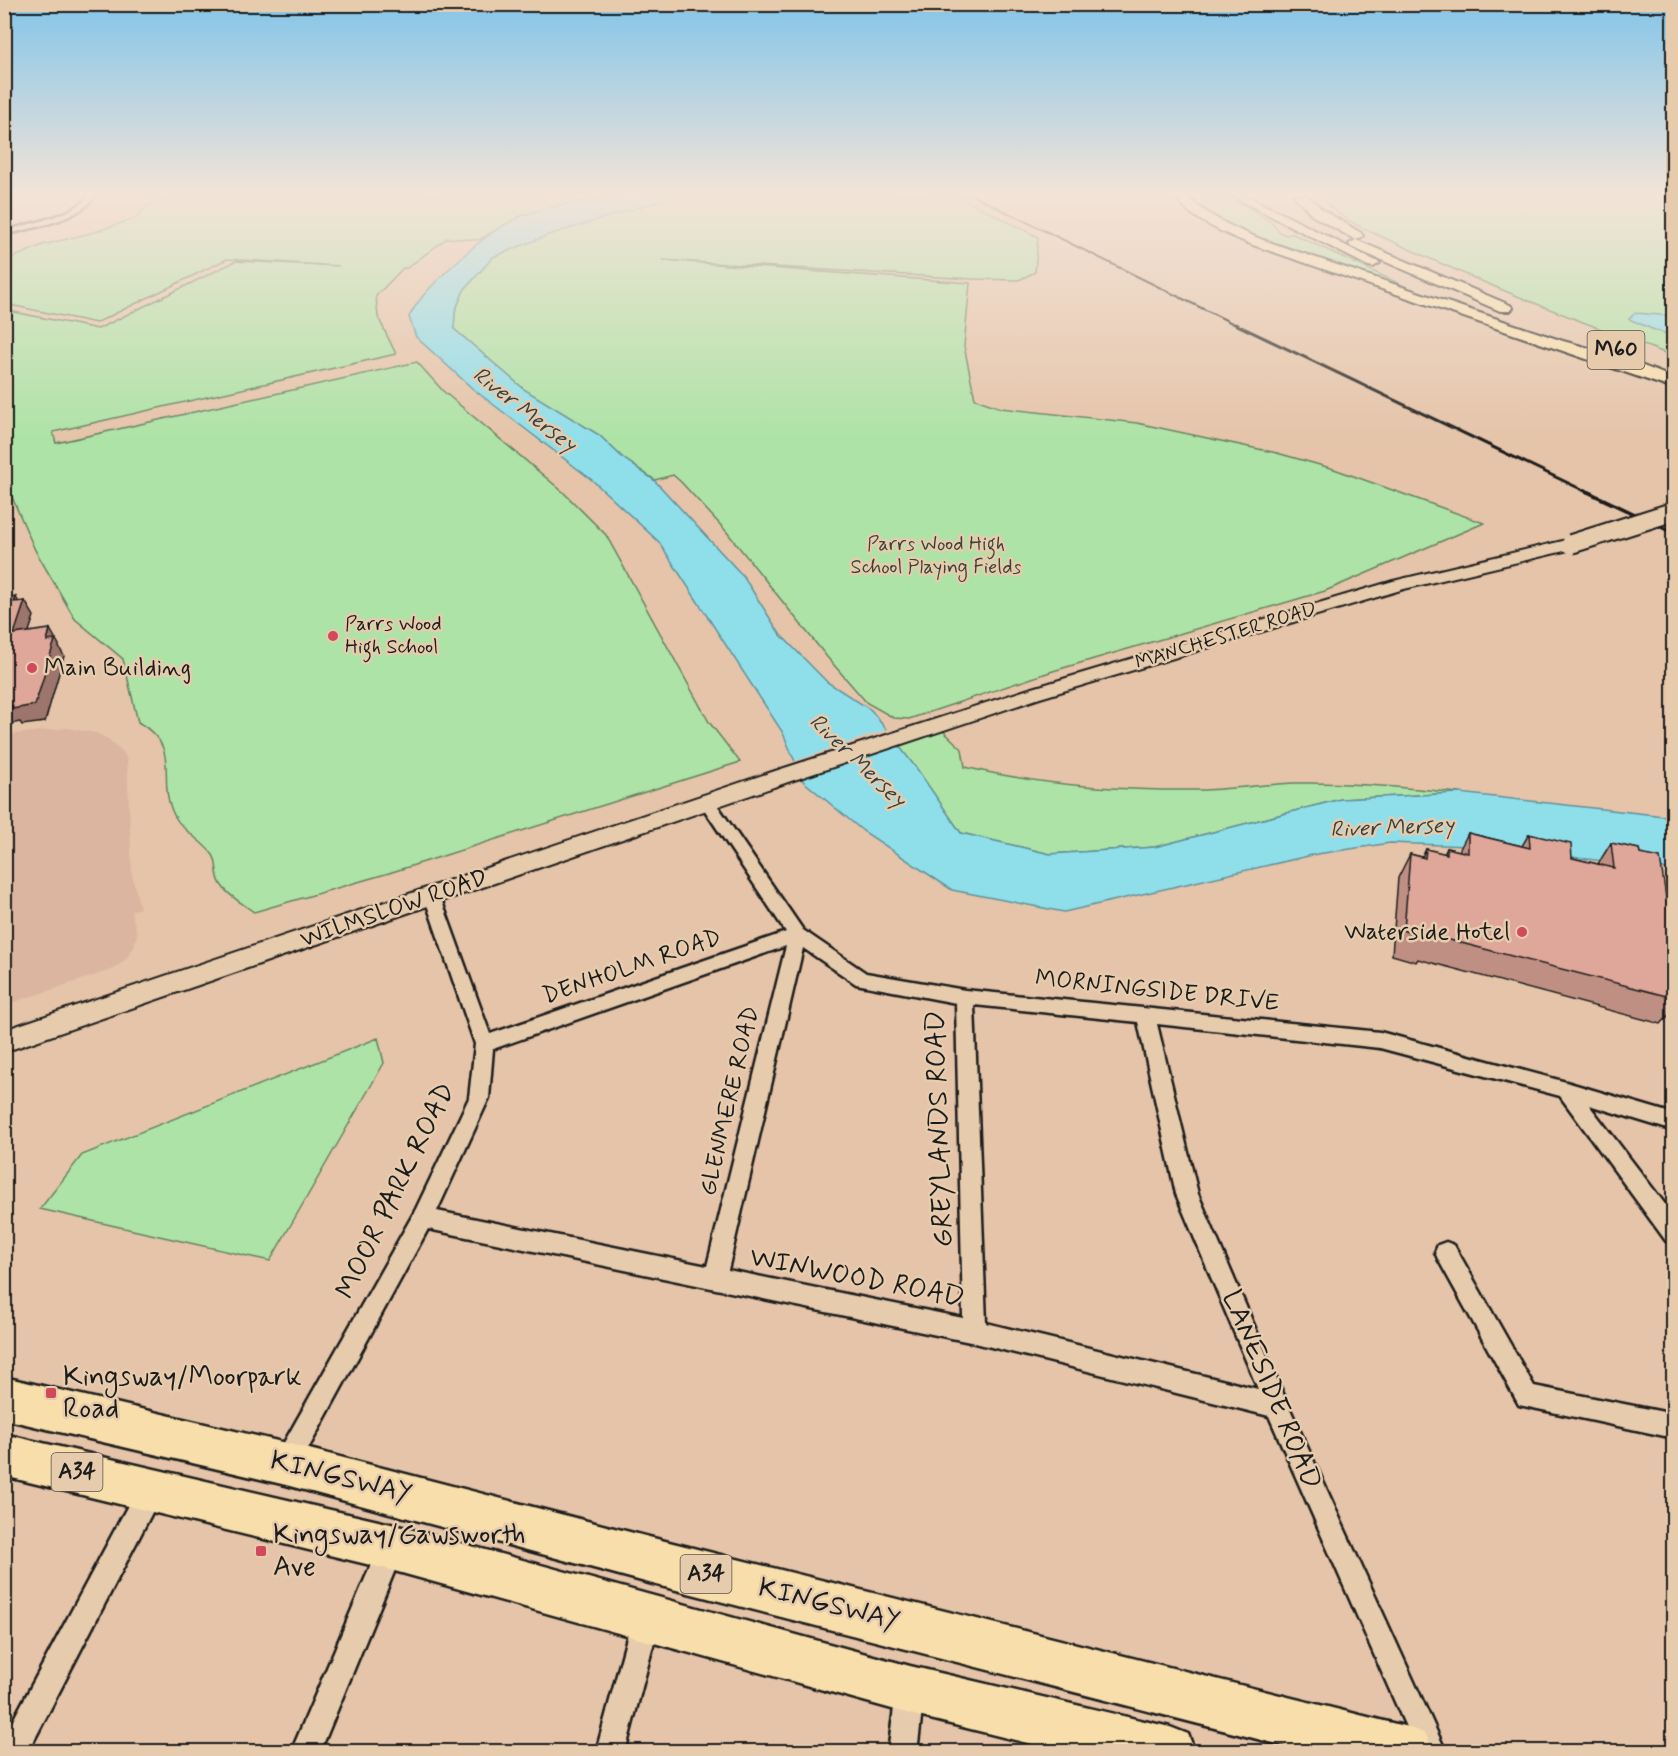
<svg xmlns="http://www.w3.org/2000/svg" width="1678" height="1756" font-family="Mynerve,sans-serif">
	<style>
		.built { fill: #dbb59f }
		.green { fill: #ade3a6; stroke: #648061; stroke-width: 1.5 }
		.water { fill: #8fdfeb; stroke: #619198; stroke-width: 1.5 }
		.pier { fill: #e5c4a9 }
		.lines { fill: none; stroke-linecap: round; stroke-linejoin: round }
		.minor-casing { stroke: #1c1c1c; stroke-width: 5 }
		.secondary-casing { stroke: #1c1c1c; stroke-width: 4 }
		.trunk-casing { stroke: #1c1c1c; stroke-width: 5 }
		.motorway-casing { stroke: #1c1c1c; stroke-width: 4 }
		.minor { fill: #e6cbad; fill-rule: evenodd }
		.secondary { fill: #e6cbad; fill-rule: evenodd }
		.trunk { fill: #f8deab; fill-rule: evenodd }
		.motorway { fill: #f8deab; fill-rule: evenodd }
		.rail-far2 { stroke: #1c1c1c; stroke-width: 2 }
		.rail-far1 { stroke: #1c1c1c; stroke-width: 3 }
		.rail { stroke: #1c1c1c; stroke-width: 4 }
		.secondary-bridge-casing { stroke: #1c1c1c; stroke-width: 22; stroke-linecap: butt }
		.secondary-bridge { stroke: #e6cbad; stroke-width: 18 }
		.wall { fill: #c08f84; stroke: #1c1c1c; stroke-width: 1.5 }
		.shaded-wall { fill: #9c746c; stroke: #1c1c1c; stroke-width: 1.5 }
		.building { fill: #dfa69a; stroke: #1c1c1c; stroke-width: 1.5 }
		.poi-dot { fill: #d1495b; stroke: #e6cbad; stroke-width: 2 }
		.labels { text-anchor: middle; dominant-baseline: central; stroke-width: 5; stroke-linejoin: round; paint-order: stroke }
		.far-park-label { font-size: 20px; fill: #394438; stroke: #e6cbad }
		.far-poi-label { font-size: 20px; fill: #1c1c1c; stroke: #e6cbad; text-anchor: start }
		.far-street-label { font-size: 20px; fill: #1c1c1c; stroke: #e6cbad }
		.shield { fill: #e6cbad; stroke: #595048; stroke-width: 1.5 }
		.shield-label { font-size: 22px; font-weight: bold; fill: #1c1c1c }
		.far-water-label { font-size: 22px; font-style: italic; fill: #334345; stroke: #e6cbad }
		.poi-label { font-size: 24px; fill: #1c1c1c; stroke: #e6cbad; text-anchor: start }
		.street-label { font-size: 24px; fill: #1c1c1c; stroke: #e6cbad }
		.near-street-label { font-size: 28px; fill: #1c1c1c; stroke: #e6cbad }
		.near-poi-label { font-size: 28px; fill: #1c1c1c; stroke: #e6cbad; text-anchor: start }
	</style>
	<rect width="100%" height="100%" fill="#e5c4a9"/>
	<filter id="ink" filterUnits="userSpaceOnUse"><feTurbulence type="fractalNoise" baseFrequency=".0167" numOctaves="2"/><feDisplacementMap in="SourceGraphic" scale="12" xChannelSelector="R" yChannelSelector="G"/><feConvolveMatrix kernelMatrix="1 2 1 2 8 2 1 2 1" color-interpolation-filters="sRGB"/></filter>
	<g filter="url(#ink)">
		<path class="built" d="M68 728 96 733 108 739 123 752 127 760 132 875 140 908 131 911 137 933 134 947 126 959 114 969 5 1005V735Z"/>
		<path class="green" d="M174 195H625L559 205 518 217 479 240 447 238 407 268H403L376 296 378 317 396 354 53 432 56 443 417 362 443 391 563 492 606 535 709 722 740 762 389 873 254 912C242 903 221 892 218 877 216 869 217 861 213 855 202 840 182 831 174 815 155 777 184 749 138 722L123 659 75 619 35 550 5 481 9 453H5L4 310 98 329 236 261 339 266 227 259 96 323 5 304V261L43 245 95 232 136 218 147 206 174 197Z
			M679 195H956L1038 237 1035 272 1019 280 972 279 662 260 970 283 964 346 975 399 1001 408 1137 423 1277 453 1334 469 1484 523 1325 591 1053 671 909 719 894 718 867 703 827 657 726 531 681 482 673 475 655 480 623 458 599 435 525 390 454 329 455 311 464 290 493 257 548 235Z
			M1185 195C1196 195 1212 192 1224 195 1235 198 1275 222 1279 232L1286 235 1293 234 1417 292C1374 278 1203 230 1185 195Z
			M1319 195H1673V356C1584 323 1495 289 1409 249 1378 234 1341 223 1319 195Z
			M942 730 962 749 965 767C1043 786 1125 791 1205 790 1235 789 1265 784 1296 783 1350 782 1405 788 1459 793L1341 799 1155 847 1050 854 961 833 899 746Z
			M378 1038 384 1063 270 1261 40 1209 82 1155Z"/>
		<path class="water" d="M633 195H679L548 235 493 257 464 290 455 311 454 329 525 390 599 435 623 458 655 481 743 576 780 634 827 682 871 710 917 769 961 833 1050 854 1155 847 1341 799 1459 793 1673 817V870L1494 847 1390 843 1317 854 1064 912 952 890 863 831 803 781 783 733 659 542 592 480 473 389 416 337 409 317C419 297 434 284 450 268 470 249 494 228 520 217 555 203 595 200 633 195Z
			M1635 313 1673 316V336L1652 329 1629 319Z"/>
		<path class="pier" d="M888 729 901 745 799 780 792 762Z"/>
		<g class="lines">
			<g class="minor-casing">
				<path id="minor" d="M89 195H95C81 220 31 228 4 235V231C27 224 76 216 89 195Z
					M708 798 713 799 803 930 866 973 965 990 1380 1032 1566 1082 1674 1114V1131L1589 1105 1674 1216V1244L1666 1241 1560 1096 1380 1048 1157 1024 1198 1194 1285 1398 1446 1752H1417L1269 1416 975 1343 428 1229 295 1473 286 1476 277 1473 274 1464 277 1455 415 1211 469 1098 475 1044 424 896 426 892H438L440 896 490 1034 786 932 700 803ZM786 946 707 1266 437 1211 489 1098 493 1049ZM803 948 856 984 956 1003 963 1318 728 1270ZM974 1005 1138 1022 1176 1194 1258 1389 986 1323Z
					M1446 1242 1454 1245 1534 1386 1674 1414V1438L1519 1405 1438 1259 1435 1252 1438 1245Z
					M150 1477 159 1481 163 1490 159 1499 28 1752H4V1737L141 1481Z
					M391 1535 400 1539 404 1548 320 1752H291L382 1539Z
					M646 1605 656 1609 660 1619 625 1752H596L632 1619 636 1609Z
					M910 1679 920 1683 924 1693 917 1752H888L896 1693 900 1683Z"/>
			</g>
			<g class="secondary-casing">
				<path id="secondary" d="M1571 539 1577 540 1580 544 1577 548 1404 589 1040 698 791 781 4 1052V1030L775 771 1026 690 1393 581Z"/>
			</g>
			<g class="trunk-casing">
				<path id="trunk" d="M4 1377 286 1443 649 1537 1408 1727 1426 1734 1433 1752H1308L649 1583 286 1485 4 1419Z
					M4 1434 391 1524 910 1666 1170 1727 1188 1734 1195 1752H1064L910 1714 391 1570 4 1476Z"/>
			</g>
			<g class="motorway-casing">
				<path id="motorway" d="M1173 195H1186C1207 217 1234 228 1263 240L1563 341 1615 355 1674 378V389L1253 245C1224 233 1192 221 1173 195Z
					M1230 195H1245L1380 263 1373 267 1368 266Z
					M1294 195H1307L1323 210 1361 233 1363 236 1356 240 1510 305 1513 308 1510 311H1500L1351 247 1349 244 1356 240 1313 216Z"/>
			</g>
			<use href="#minor" class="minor"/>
			<use href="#secondary" class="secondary"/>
			<use href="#trunk" class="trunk"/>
			<use href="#motorway" class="motorway"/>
			<path class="rail-far2" d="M972 195 1238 326"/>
			<path class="rail-far1" d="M1235 324 1587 492"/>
			<path class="rail" d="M1584 490 1674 533"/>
			<g class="secondary-bridge-casing">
				<path id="secondary-bridge" d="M1571 544 1669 513"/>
			</g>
			<use href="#secondary-bridge" class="secondary-bridge"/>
		</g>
		<path class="wall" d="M1468 833 1522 846 1529 834 1572 858 1598 864 1611 843 1640 854 1674 950V1009L1661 1024 1418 959 1416 962 1392 955 1398 878 1410 854 1422 857 1426 849 1444 854 1447 848 1459 851Z"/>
		<path class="shaded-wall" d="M16 597 22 609 25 601 34 616 23 650 14 634V602Z
			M50 629 59 645V647L64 656 45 722 22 725 20 722 4 725V707L47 641Z"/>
		<path class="building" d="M16 597 14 602 25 601 14 634 50 629 47 641 55 640 35 705 12 709 13 706 4 707V599Z
			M1468 833 1530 848 1529 834 1571 844 1572 858 1614 868 1611 843 1639 849 1640 854 1660 858 1674 950V998L1430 935 1429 938 1404 931 1410 854 1425 858 1426 849 1447 854V848L1468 853Z"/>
	</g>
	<linearGradient id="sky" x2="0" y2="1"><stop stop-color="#84c5e9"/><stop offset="0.44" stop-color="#f3e4d8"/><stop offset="1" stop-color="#f3e4d8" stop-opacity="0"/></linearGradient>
	<rect width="1678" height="441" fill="url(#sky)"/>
	<g class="poi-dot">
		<circle cx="333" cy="636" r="6"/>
		<circle cx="32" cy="668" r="6"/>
		<circle cx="1522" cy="932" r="6"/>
		<rect x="45" y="1387" width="12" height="12" rx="3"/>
		<rect x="255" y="1545" width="12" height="12" rx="3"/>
	</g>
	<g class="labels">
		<g class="far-park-label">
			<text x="936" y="544">Parrs Wood High<tspan x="936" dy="23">School Playing Fields</tspan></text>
		</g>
		<g class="far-poi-label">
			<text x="345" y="624">Parrs Wood<tspan x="345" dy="23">High School</tspan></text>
		</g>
		<g class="far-street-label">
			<text transform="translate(1226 636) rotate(-17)">MANCHESTER ROAD</text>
		</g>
		<g class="shield">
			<rect x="1587.5" y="331" width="57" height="38" rx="4.5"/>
			<rect x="51.5" y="1453" width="51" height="38" rx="4.5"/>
			<rect x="680.5" y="1555" width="51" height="38" rx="4.5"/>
		</g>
		<g class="shield-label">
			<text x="1616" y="350">M60</text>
			<text x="77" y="1472">A34</text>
			<text x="706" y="1574">A34</text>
		</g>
		<g class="far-water-label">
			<text transform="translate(524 410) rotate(38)">River Mersey</text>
			<text transform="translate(857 761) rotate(44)">River Mersey</text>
			<text transform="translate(1392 828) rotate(-2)">River Mersey</text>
		</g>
		<g class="poi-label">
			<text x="44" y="668">Main Building</text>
			<text x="1510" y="932" text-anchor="end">Waterside Hotel</text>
		</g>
		<g class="street-label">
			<text transform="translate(394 909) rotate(-19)">WILMSLOW ROAD</text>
			<text transform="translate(632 967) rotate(-19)">DENHOLM ROAD</text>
			<text transform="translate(1157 991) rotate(6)">MORNINGSIDE DRIVE</text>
			<text transform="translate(730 1101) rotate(-77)">GLENMERE ROAD</text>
		</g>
		<g class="near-street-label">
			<text transform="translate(940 1129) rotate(-92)">GREYLANDS ROAD</text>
			<text transform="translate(396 1191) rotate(-64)">MOOR PARK ROAD</text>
			<text transform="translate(857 1278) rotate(11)">WINWOOD ROAD</text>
			<text transform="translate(1271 1390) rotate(67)">LANESIDE ROAD</text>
			<text transform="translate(341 1478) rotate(14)">KINGSWAY</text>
			<text transform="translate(829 1605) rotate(14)">KINGSWAY</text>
		</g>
		<g class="near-poi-label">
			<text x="63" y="1377">Kingsway/Moorpark<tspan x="63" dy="32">Road</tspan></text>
			<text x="273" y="1535">Kingsway/Gawsworth<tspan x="273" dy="32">Ave</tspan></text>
		</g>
	</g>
	<rect width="1678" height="1756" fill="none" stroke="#e6cbad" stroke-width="24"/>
	<rect x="12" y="12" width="1654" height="1732" fill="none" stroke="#1c1c1c" stroke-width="2" filter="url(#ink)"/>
</svg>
